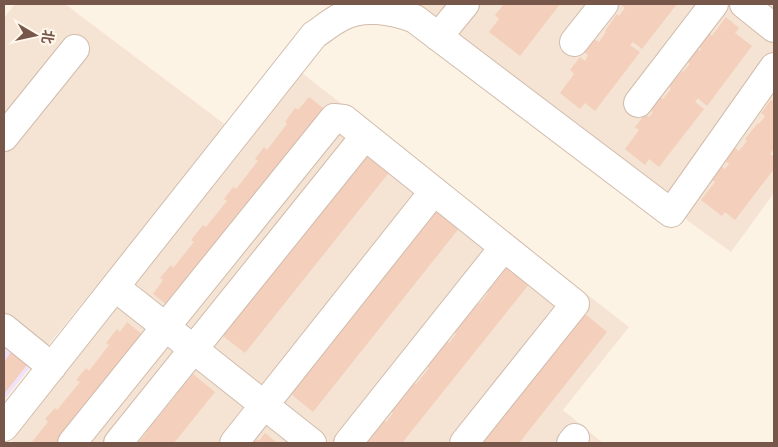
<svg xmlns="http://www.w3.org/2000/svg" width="778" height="447" font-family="Inter,'Noto Sans SC',sans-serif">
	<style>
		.residential { fill: #f5e4d3 }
		.education { fill: #f0e2f9 }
		.building { fill: #f3cfbc }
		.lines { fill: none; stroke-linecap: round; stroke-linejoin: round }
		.minor-casing { stroke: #d1bcad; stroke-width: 30 }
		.minor { stroke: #fff; stroke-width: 28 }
	</style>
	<rect width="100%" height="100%" fill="#fdf3e5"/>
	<path class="residential" d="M15 4H65L227 126 31 366 4 344V18Z
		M411 4H774V193L731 252 688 221 661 188Z
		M302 73 629 327 563 410 603 443H10Z"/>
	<path class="education" d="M4 344 31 366 4 400Z"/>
	<path class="building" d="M504 4 510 5 511 4H560L520 56 489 32 499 19 495 15Z
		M620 4H677L642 49 633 42 630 45 640 52 595 111 585 103 580 109 560 93 574 74 570 70 580 57 585 61 588 55 584 52 594 39 599 42 606 32 605 31 617 14 619 16 625 8Z
		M726 17 739 28 735 33 752 46 707 106 698 98 695 102 704 109 659 167 649 159 645 165 625 149 639 130 635 127 645 114 649 117 653 112 649 109 659 96 663 99 671 89 669 87 682 71 683 72 690 64 686 61 696 48 700 51 701 49 697 46 708 32 712 36Z
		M309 97 332 115 176 312 153 294 163 280 160 278 171 265 173 268 194 242 191 240 203 225 206 227 227 201 224 199 233 187 236 189 258 161 255 159 264 147 267 150 287 124 285 122 295 108 298 110Z
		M771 100 774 102V151L773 150 770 154 774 157V169L735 220 725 212 722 216 701 200 715 182 710 179 720 166 725 169 729 164 725 161 735 148 739 151 747 141 745 139 758 123 759 124 765 116 761 113Z
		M364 151 395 165 245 353 223 336 232 324 229 321 243 305 246 307 267 281 263 278 275 263 278 266Z
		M435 207 464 222 313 412 291 394 302 381 299 379 312 362 315 365 336 338 333 336 345 321 348 323 365 302 362 299 374 284 377 286 396 262 393 259 405 245 408 247 426 225 423 222Z
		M507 261 534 278 402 443H362L381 419 386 422 393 413 389 410 412 381 416 384 429 368 425 364 444 340 449 343 456 334 452 330 475 301 479 304 488 293 484 289Z
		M584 313 607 332 519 443H475Z
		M127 322 149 340 67 443H31L48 422 45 419 55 408 57 410 80 382 76 380 86 368 89 371 109 345 106 343 117 329 120 332Z
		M11 352 27 365 4 394V362Z
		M193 374 215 392 174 443H138L147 432 145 430 154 418 156 420 177 394 174 392 185 379 188 381Z
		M265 433 277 443H253L257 439 259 441Z"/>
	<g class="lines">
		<g class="minor-casing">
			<path id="minor" d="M744 4 774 28
				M438 37 465 4
				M574 42 604 4
				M638 103 714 4
				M4 137 75 49
				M115 287 312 443
				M4 328 52 367
				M4 427 314 35C323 29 331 22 341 17 363 5 392 10 415 19L671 213 774 67
				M72 443 334 118 344 119 575 304 464 443
				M118 443 365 136
				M234 443 434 191
				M348 443 504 247
				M571 443 575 438"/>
		</g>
		<use href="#minor" class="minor"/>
	</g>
	<rect width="778" height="447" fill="none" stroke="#775749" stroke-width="10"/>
	<g transform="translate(35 35) rotate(99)" stroke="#fff7ec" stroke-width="4" paint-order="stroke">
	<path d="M0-4L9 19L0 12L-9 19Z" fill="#775749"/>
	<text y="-8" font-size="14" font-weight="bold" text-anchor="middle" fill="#775749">北</text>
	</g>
</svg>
